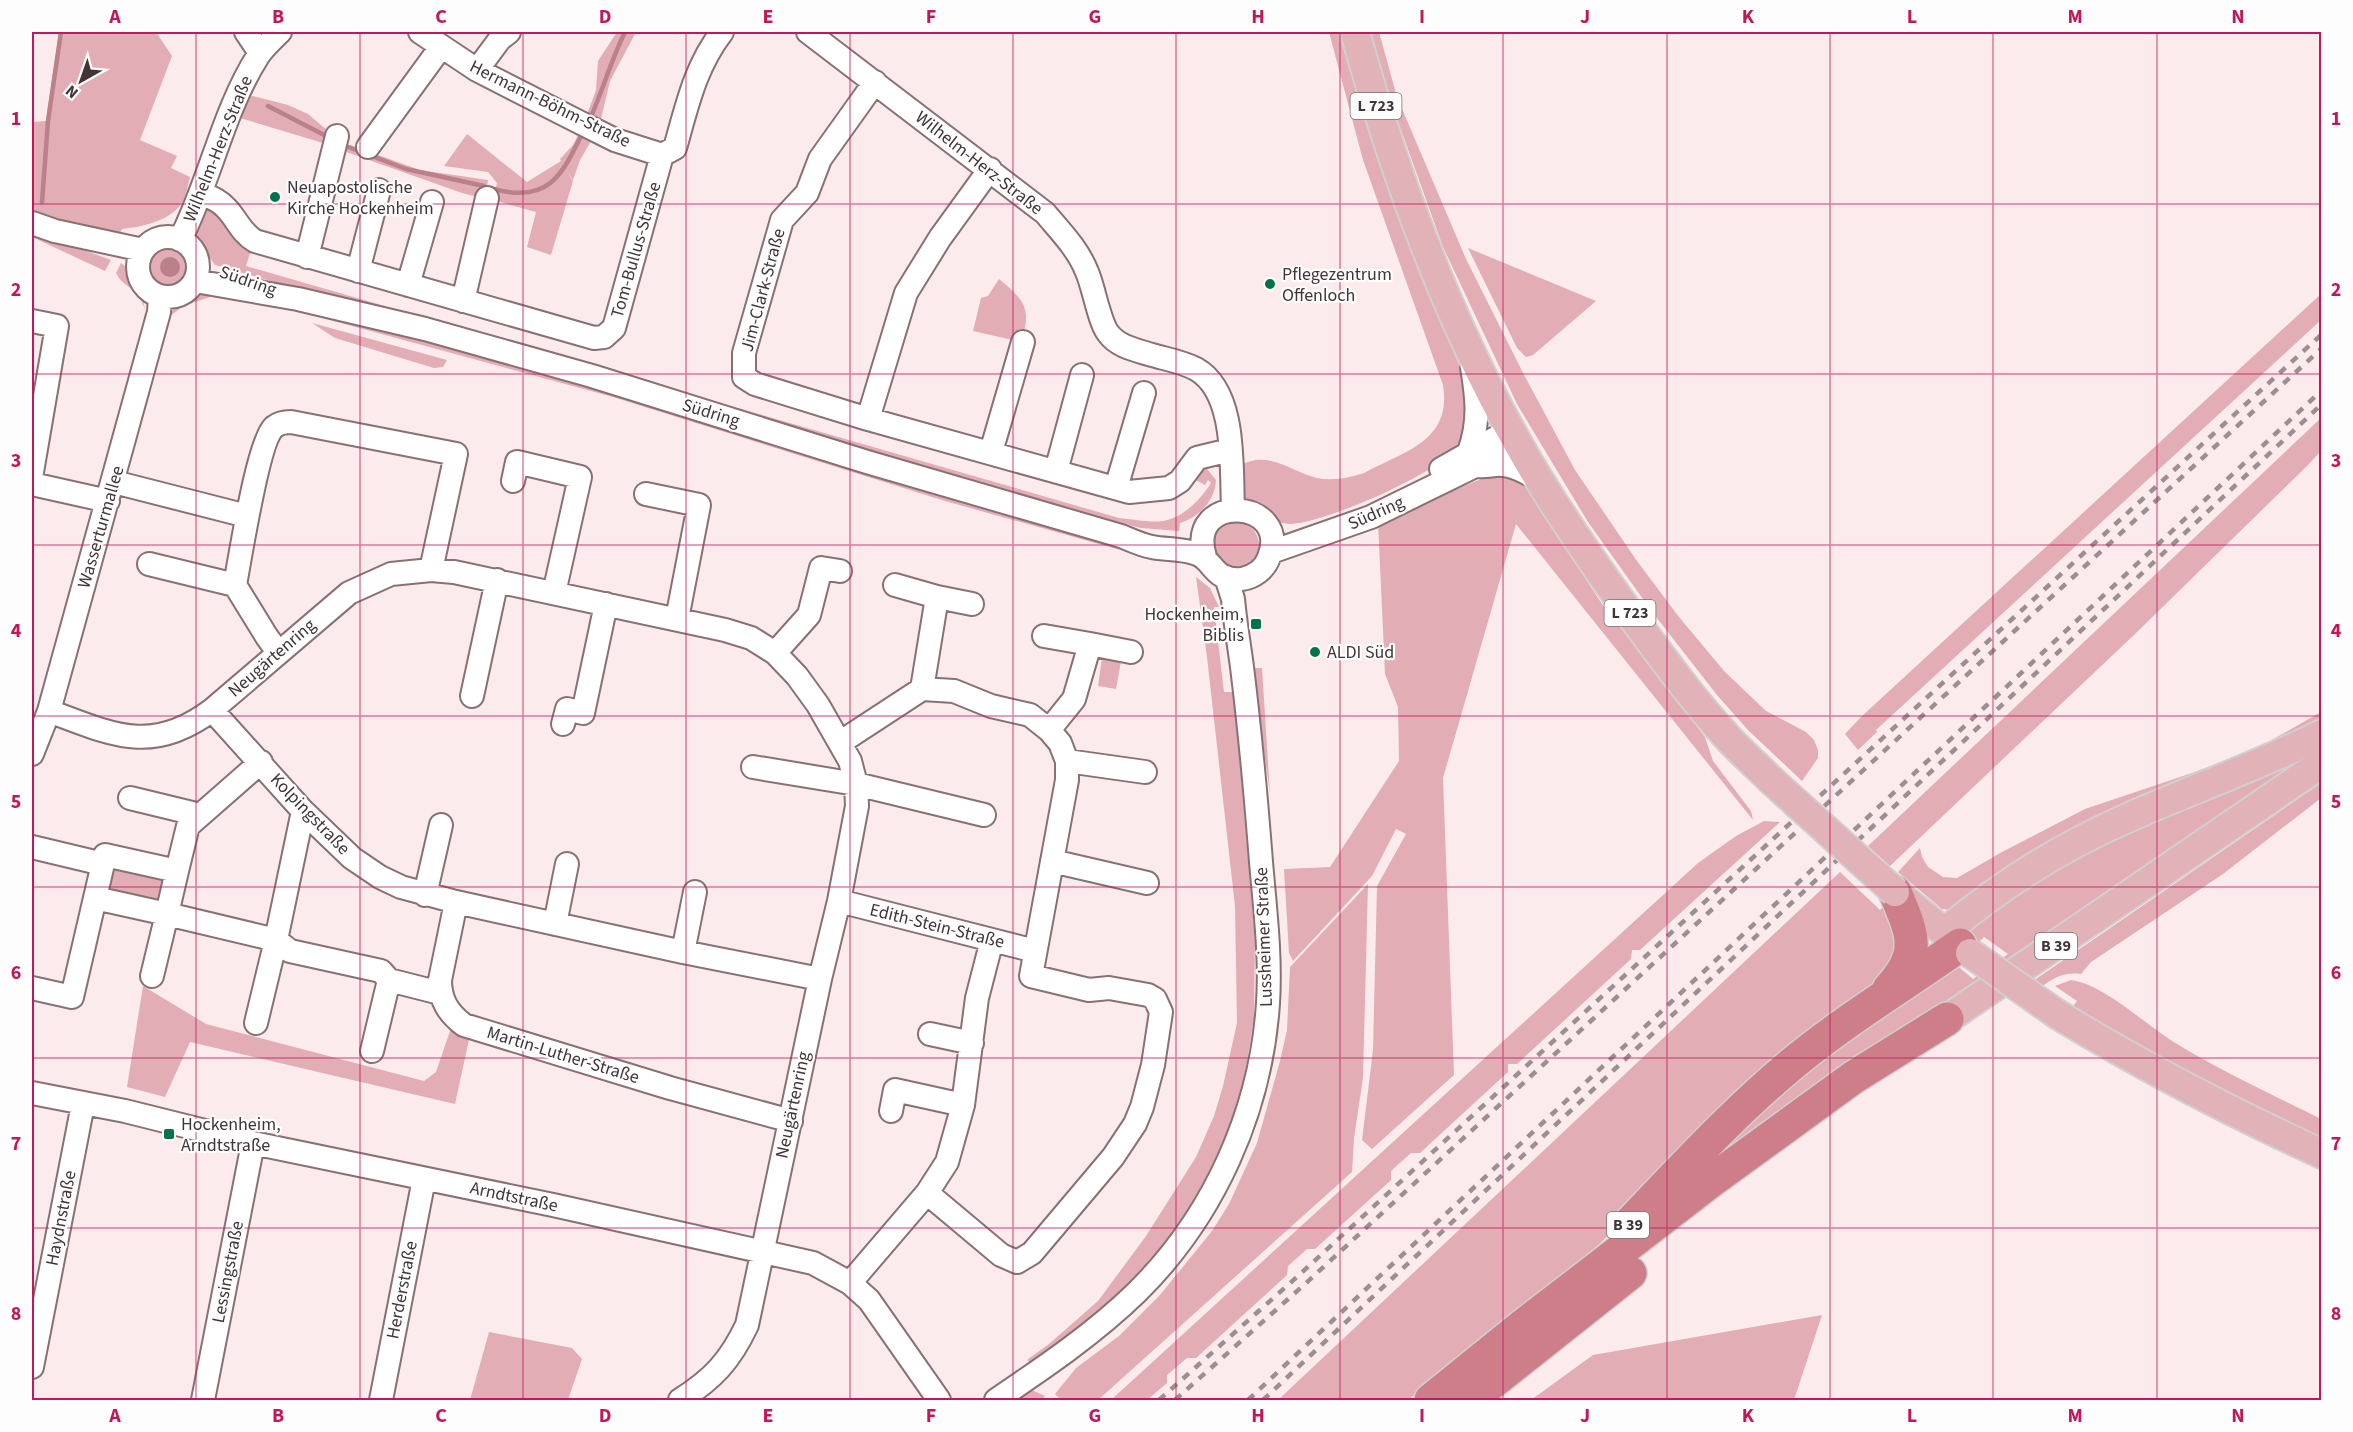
<svg xmlns="http://www.w3.org/2000/svg" width="2353" height="1432" font-family="'Source Sans 3',sans-serif">
	<style>
		.green { fill: #e2adb4 }
		.water { fill: #ba8189 }
		.lines { fill: none; stroke-linecap: round; stroke-linejoin: round }
		.stream { stroke: #ba8189; stroke-width: 4.5 }
		.minor-casing { stroke: #897073; stroke-width: 26 }
		.major-casing { stroke: #d1cfcf; stroke-width: 32 }
		.highway-casing { stroke: #d1cfcf; stroke-width: 36 }
		.minor { stroke: #fff; stroke-width: 22 }
		.major { stroke: #e1b2b8; stroke-width: 28 }
		.highway { stroke: #cd7e89; stroke-width: 33 }
		.rail { stroke: #9d8f91; stroke-width: 4.5; stroke-dasharray: 8 8; stroke-linecap: butt }
		.major-bridge-casing { stroke: #d1cfcf; stroke-width: 32; stroke-linecap: butt }
		.major-bridge { stroke: #e1b2b8; stroke-width: 28 }
		.grid { fill: none; stroke: #c2185b; stroke-width: 1.5; stroke-opacity: 0.55 }
		.poi-dot { fill: #06724b; stroke: #fdfdfd; stroke-width: 2 }
		.labels { text-anchor: middle; dominant-baseline: central; stroke-width: 4.5; stroke-linejoin: round; paint-order: stroke }
		.shield { fill: #fdfdfd; stroke: #797172; stroke-width: 1.5 }
		.shield-label { font-size: 16px; font-weight: bold; fill: #403537 }
		.street-label { font-size: 18px; fill: #403537; stroke: #fdfdfd }
		.poi-label { font-size: 18px; fill: #403537; stroke: #fdfdfd; text-anchor: start }
		.neatline { fill: none; stroke: #c2185b; stroke-width: 2 }
		.grid-label { font-size: 20px; text-anchor: middle; font-weight: bold; fill: #c2185b }
	</style>
	<rect width="100%" height="100%" fill="#fcebed"/>
	<path class="green" d="M59 32H156L172 56 140 140 177 156 171 168 190 177C188 185 186 197 181 204 170 221 141 227 122 229L118 237 91 231 32 210V122L46 121Z
		M617 32H636L610 81 599 127 585 120 596 90 598 61Z
		M1329 32H1345L1470 397C1468 408 1466 438 1460 446 1438 473 1326 523 1290 524 1274 524 1242 506 1240 489 1239 482 1240 473 1240 466 1267 449 1292 472 1317 478 1332 481 1349 478 1364 473 1405 451 1452 441 1443 385L1363 160Z
		M1366 32H1379L1397 97 1466 259 1522 371 1575 470 1637 561 1679 617 1724 671 1766 711 1806 732 1814 740 1818 750V758L1802 781 1748 730 1717 695 1653 613 1588 522 1517 404 1443 247Z
		M253 96 288 105 308 114 334 136 333 146 240 118 247 97Z
		M581 129 594 136 580 160 573 180 566 170 573 181 551 255 527 247 536 212 493 200 497 183 488 172 444 166 467 134 527 182 561 161 560 159 573 145Z
		M350 145 420 170 488 180 485 199 462 193 338 149Z
		M212 205 252 247 246 266 1119 518C1133 519 1150 523 1163 521 1184 517 1200 500 1211 483L1208 480 1205 485 1194 479 1203 464 1216 480C1215 501 1199 517 1180 523L1179 531 1141 528 1085 515 215 265 199 243 195 229 205 208Z
		M32 231 111 260 105 271 32 237Z
		M149 267a20 20 0 1 1 40 0a20 20 0 1 1-40 0Z
		M1468 248 1596 301 1533 355 1526 357 1517 348Z
		M121 263C136 273 143 293 145 310 138 286 123 288 116 273Z
		M999 279C1025 300 1032 309 1021 342L973 331 981 298 988 296Z
		M204 292 210 294V297L183 306 169 317 175 305Z
		M2321 294V320L1876 730 1877 732 1858 750 1845 734 1862 716Z
		M286 308 419 336 1168 560 1131 553 945 501 613 397Z
		M312 323 447 360 443 367 434 368 335 338Z
		M2321 418V451L2308 465 2136 633 1890 866 1868 846Z
		M1493 474 1510 476 1524 485 1602 604 1705 737 1713 761 1751 811 1753 820 1516 524 1443 778 1454 1075 1372 1149 1362 1140 1373 1050 1377 886 1406 834 1396 829 1372 876 1293 961 1289 953 1284 869 1330 867 1399 761 1398 707 1385 674 1378 522Z
		M1213 545a23 23 0 1 1 46 0a23 23 0 1 1-46 0Z
		M1196 577 1210 588 1219 607H1214L1224 692H1234L1255 939 1254 1018 1244 1080 1222 1150 1186 1216 1157 1256 1103 1311 1030 1367 1028 1359 1049 1344 1098 1301 1146 1236 1196 1157 1214 1116 1223 1086 1237 1023 1235 906 1207 657Z
		M1102 658 1121 661 1116 689 1098 686Z
		M1254 668H1262L1270 794 1255 685Z
		M2321 712V725L1954 910 1942 909 1898 872 1920 848 1922 857 1928 867 1943 877 1957 878 2002 852 2085 809 2192 773 2258 748Z
		M2321 748 1652 1212 1743 1117 1954 963 1973 979 2008 954 1984 937 1979 942 1966 931 2078 851Z
		M2321 783V798L2223 874 2091 962 2081 974C2064 972 2055 977 2041 987L2033 981Z
		M1764 821 1780 822 1640 950H1632L1631 959 1517 1064H1508V1072L1420 1153H1411L1391 1171V1180L1315 1249H1307L1288 1266 1287 1275 1196 1358H1187L1167 1375V1383L1147 1400H1111L1698 863 1736 836Z
		M114 866 164 877 157 908 101 897Z
		M1840 872 1880 910 1883 907 1893 915 1905 957 1595 1248 1408 1400H1278Z
		M1368 884 1363 1078 1354 1138 1352 1172 1098 1400H1061L1055 1394 1076 1368 1119 1336 1160 1295 1212 1231 1229 1204 1257 1143 1280 1061 1287 1030 1290 967Z
		M2071 980C2104 984 2148 1027 2177 1044 2223 1072 2273 1095 2321 1119V1140C2236 1100 2152 1058 2073 1006L2077 1001 2055 986Z
		M143 986 206 1024 424 1081 436 1072 451 1028 470 1035 455 1104 190 1042 165 1097 127 1087Z
		M1822 1315 1794 1400H1531L1593 1355Z
		M489 1332 572 1348 582 1359 568 1400H470Z
		M1032 1390 1045 1396 1042 1400 1014 1399Z"/>
	<path class="water" d="M160 267a10 10 0 1 1 20 0a10 10 0 1 1-20 0Z"/>
	<g class="lines">
		<path class="stream" d="M268 106 330 138
			M590 119C603 90 611 60 625 32
			M343 145 406 169 484 186
			M494 189C549 204 562 175 583 132
			M42 202 48 121 61 32"/>
		<g class="minor-casing">
			<path id="minor" d="M246 32 260 53
				M420 32 477 70 579 122 615 140 662 155
				M808 32 1045 213C1061 232 1078 249 1087 272 1094 288 1099 321 1108 333 1118 347 1136 350 1152 355 1166 359 1183 362 1196 369 1237 392 1231 468 1233 509
				M477 70 500 39 509 32
				M875 82 820 159 807 193 782 220 744 353V377L755 384 868 419 1129 492 1169 488 1180 481 1197 458 1230 450
				M368 147 441 47
				M201 193C210 197 219 200 226 208 237 219 241 233 255 241L594 338 604 337 614 328 662 155 675 148C687 106 695 67 722 32
				M32 223 55 231 143 250
				M138 267a30 30 0 1 1 60 0a30 30 0 1 1-60 0Z
				M180 240C210 181 223 111 258 56 264 47 273 39 280 32
				M307 257 337 136
				M358 271 379 190
				M195 281 298 299 425 329 592 376 867 462 1121 536C1131 540 1141 545 1152 547 1166 550 1182 548 1197 554 1214 560 1213 582 1242 579 1254 577 1265 569 1269 557 1292 499 1185 491 1205 557
				M408 285 432 202
				M463 301 487 198
				M32 321 57 326 32 472
				M868 419 906 293 940 238 990 169
				M991 452 1023 342
				M1469 452C1480 421 1477 398 1472 367
				M1479 466C1487 467 1495 464 1503 465 1517 466 1528 474 1540 480
				M1441 469 1506 432
				M1056 471 1082 375
				M513 481 517 462 580 477 554 593
				M114 482 247 516
				M32 484 108 501
				M1116 488 1144 393
				M646 494 699 505 677 619
				M1271 552 1371 517 1477 465 1517 443
				M149 564 235 585
				M895 585 937 597 922 689
				M937 597 972 604
				M1044 636 1090 644
				M278 652 267 637 235 585C240 559 258 441 274 427 279 423 285 422 291 422L456 454 431 570
				M775 653 809 615 821 568 840 571
				M472 696 497 580
				M212 710 303 811 352 858 380 877 401 887 456 902 683 952 820 979
				M49 711C113 735 152 755 212 710L349 593 391 574 431 570 454 572 725 630 751 638 775 653 797 676 818 705 850 761 856 784 857 806 839 901 820 979 747 1325C730 1361 713 1379 680 1400
				M563 724 567 709 583 713 606 604
				M1049 730 1074 699 1090 644 1131 652
				M841 742 922 689 954 691 991 706 1030 715 1049 730 1060 743 1067 761V780L1031 976 1089 990 1109 988 1148 995 1155 999 1161 1012 1153 1065 1142 1107 1135 1124 1113 1157 1032 1253 1017 1262 1001 1255 927 1193
				M32 754 49 711 159 312 160 296
				M1067 761 1145 772
				M753 767 856 784 984 815
				M130 798 200 815
				M303 811 276 940 290 951 381 971 389 980 440 993
				M32 847 103 864
				M1052 861 1147 883
				M177 871 188 826 261 762
				M425 895 441 825
				M839 901 1035 951
				M456 902 440 980C440 1000 448 1013 464 1025L670 1088 791 1121
				M555 924 567 864
				M683 952 695 892
				M152 976 167 914 276 940 256 1023
				M32 988 72 997 105 855 177 871 167 914 95 898
				M930 1034 972 1043
				M372 1051 389 980
				M32 1093 125 1111 253 1143 553 1205 813 1263 850 1283 869 1300 939 1400
				M891 1111 895 1090 963 1105
				M850 1283 927 1193 947 1162 963 1105 977 998 992 940
				M32 1367 83 1104
				M203 1400 253 1143
				M381 1400 424 1179
				M996 1400C1045 1367 1095 1333 1137 1292 1214 1216 1261 1111 1268 1003 1271 956 1265 909 1261 862 1256 797 1250 732 1242 667 1239 644 1235 622 1233 599L1226 577"/>
		</g>
		<g class="major-casing">
			<path id="major" d="M1355 32C1394 173 1444 312 1516 440 1548 498 1586 553 1625 607 1658 652 1691 698 1729 739 1742 753 1757 766 1771 780
				M1895 892 1959 944
				M1945 932C1997 888 2060 848 2123 820 2189 790 2257 767 2322 734
				M2057 1014C2142 1066 2231 1112 2322 1154
				M1947 1019 2322 763"/>
		</g>
		<g class="highway-casing">
			<path id="highway" d="M1889 989C1923 952 1912 934 1895 892
				M1628 1225C1681 1170 1733 1113 1792 1064 1845 1020 1904 985 1960 945
				M1431 1400 1520 1328 1711 1181 1854 1077 1947 1019
				M1470 1400 1630 1273"/>
		</g>
		<use href="#minor" class="minor"/>
		<use href="#major" class="major"/>
		<use href="#highway" class="highway"/>
		<path class="rail" d="M1159 1400 1298 1276 2322 334
			M1175 1400 1305 1284 2322 348
			M1248 1400 2322 390
			M1263 1400 2322 404"/>
		<g class="major-bridge-casing">
			<path id="major-bridge" d="M1771 780 1895 892
				M1970 953 2057 1014"/>
		</g>
		<use href="#major-bridge" class="major-bridge"/>
	</g>
	<path class="grid" d="M196 32V1400M360 32V1400M523 32V1400M686 32V1400M850 32V1400M1013 32V1400M1176 32V1400M1340 32V1400M1503 32V1400M1667 32V1400M1830 32V1400M1993 32V1400M2157 32V1400M32 204H2322M32 374H2322M32 545H2322M32 716H2322M32 887H2322M32 1058H2322M32 1228H2322"/>
	<g class="poi-dot">
		<circle cx="275" cy="197" r="6"/>
		<circle cx="1270" cy="284" r="6"/>
		<rect x="1250" y="618" width="12" height="12" rx="3"/>
		<circle cx="1315" cy="652" r="6"/>
		<rect x="163" y="1128" width="12" height="12" rx="3"/>
	</g>
	<g class="labels">
		<g class="shield">
			<rect x="1350.5" y="93" width="51" height="26" rx="4.5"/>
			<rect x="1604.5" y="600" width="51" height="26" rx="4.5"/>
			<rect x="2035" y="933" width="42" height="26" rx="4.5"/>
			<rect x="1607" y="1212" width="42" height="26" rx="4.5"/>
		</g>
		<g class="shield-label">
			<text x="1376" y="106">L 723</text>
			<text x="1630" y="613">L 723</text>
			<text x="2056" y="946">B 39</text>
			<text x="1628" y="1225">B 39</text>
		</g>
		<g class="street-label">
			<text transform="translate(550 104) rotate(26)">Hermann-Böhm-Straße</text>
			<text transform="translate(218 149) rotate(-68)">Wilhelm-Herz-Straße</text>
			<text transform="translate(979 163) rotate(38)">Wilhelm-Herz-Straße</text>
			<text transform="translate(636 250) rotate(-74)">Tom-Bullus-Straße</text>
			<text transform="translate(248 281) rotate(19)">Südring</text>
			<text transform="translate(763 290) rotate(-75)">Jim-Clark-Straße</text>
			<text transform="translate(711 413) rotate(17)">Südring</text>
			<text transform="translate(1376 513) rotate(-24)">Südring</text>
			<text transform="translate(101 527) rotate(-74)">Wasserturmallee</text>
			<text transform="translate(272 658) rotate(-41)">Neugärtenring</text>
			<text transform="translate(310 814) rotate(46)">Kolpingstraße</text>
			<text transform="translate(937 926) rotate(14)">Edith-Stein-Straße</text>
			<text transform="translate(1264 937) rotate(-92)">Lussheimer Straße</text>
			<text transform="translate(563 1055) rotate(17)">Martin-Luther-Straße</text>
			<text transform="translate(793 1105) rotate(-78)">Neugärtenring</text>
			<text transform="translate(514 1197) rotate(12)">Arndtstraße</text>
			<text transform="translate(61 1218) rotate(-79)">Haydnstraße</text>
			<text transform="translate(228 1272) rotate(-79)">Lessingstraße</text>
			<text transform="translate(402 1290) rotate(-79)">Herderstraße</text>
		</g>
		<g class="poi-label">
			<text x="287" y="187">Neuapostolische<tspan x="287" dy="21">Kirche Hockenheim</tspan></text>
			<text x="1282" y="274">Pflegezentrum<tspan x="1282" dy="21">Offenloch</tspan></text>
			<text x="1244" y="614" text-anchor="end">Hockenheim,<tspan x="1244" dy="21">Biblis</tspan></text>
			<text x="1327" y="652">ALDI Süd</text>
			<text x="181" y="1124">Hockenheim,<tspan x="181" dy="21">Arndtstraße</tspan></text>
		</g>
	</g>
	<rect width="2353" height="1432" fill="none" stroke="#fdfdfd" stroke-width="66"/>
	<g transform="translate(81 81) rotate(220)" stroke="#fdfdfd" stroke-width="4.5" paint-order="stroke">
	<path d="M0-4.5L10 22L0 15L-10 22Z" fill="#403537"/>
	<text y="-9" font-size="16" font-weight="bold" text-anchor="middle" fill="#403537">N</text>
	</g>
	<rect x="33" y="33" width="2287" height="1366" class="neatline"/>
	<g class="grid-label">
		<text x="115" y="23">A</text>
		<text x="278" y="23">B</text>
		<text x="441" y="23">C</text>
		<text x="605" y="23">D</text>
		<text x="768" y="23">E</text>
		<text x="931" y="23">F</text>
		<text x="1095" y="23">G</text>
		<text x="1258" y="23">H</text>
		<text x="1422" y="23">I</text>
		<text x="1585" y="23">J</text>
		<text x="1748" y="23">K</text>
		<text x="1912" y="23">L</text>
		<text x="2075" y="23">M</text>
		<text x="2238" y="23">N</text>
		<text x="16" y="125">1</text>
		<text x="2336" y="125">1</text>
		<text x="16" y="296">2</text>
		<text x="2336" y="296">2</text>
		<text x="16" y="467">3</text>
		<text x="2336" y="467">3</text>
		<text x="16" y="637">4</text>
		<text x="2336" y="637">4</text>
		<text x="16" y="808">5</text>
		<text x="2336" y="808">5</text>
		<text x="16" y="979">6</text>
		<text x="2336" y="979">6</text>
		<text x="16" y="1150">7</text>
		<text x="2336" y="1150">7</text>
		<text x="16" y="1320">8</text>
		<text x="2336" y="1320">8</text>
		<text x="115" y="1422">A</text>
		<text x="278" y="1422">B</text>
		<text x="441" y="1422">C</text>
		<text x="605" y="1422">D</text>
		<text x="768" y="1422">E</text>
		<text x="931" y="1422">F</text>
		<text x="1095" y="1422">G</text>
		<text x="1258" y="1422">H</text>
		<text x="1422" y="1422">I</text>
		<text x="1585" y="1422">J</text>
		<text x="1748" y="1422">K</text>
		<text x="1912" y="1422">L</text>
		<text x="2075" y="1422">M</text>
		<text x="2238" y="1422">N</text>
	</g>
</svg>
